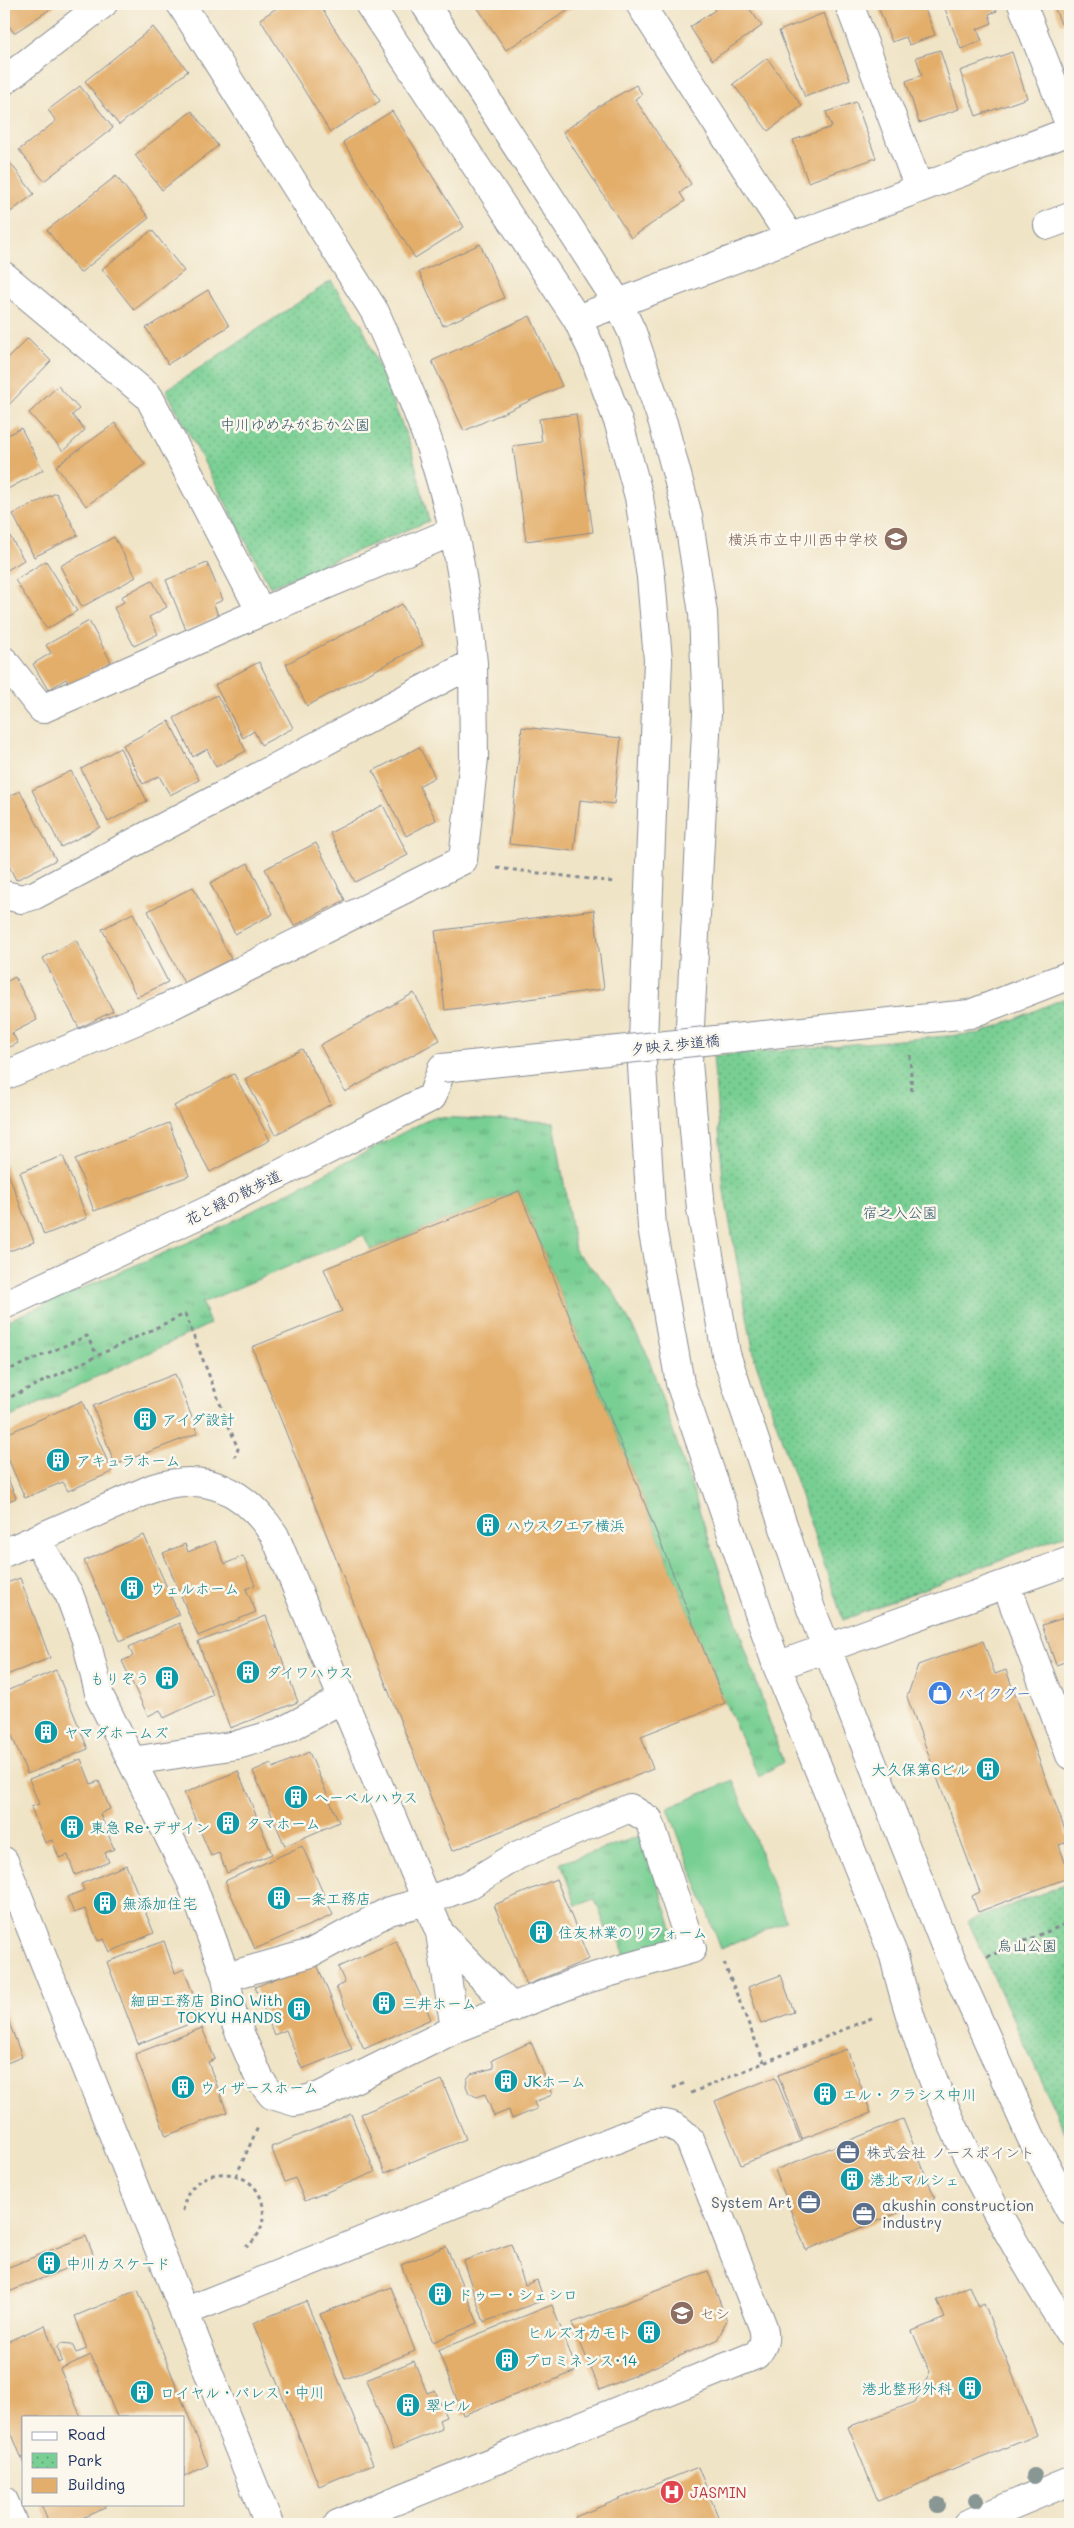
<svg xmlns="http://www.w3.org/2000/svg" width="1074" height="2528" font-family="Mali,'Klee One',sans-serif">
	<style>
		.grass { fill: url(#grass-tufts); stroke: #4a7f78 }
		.park { fill: url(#park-dots); stroke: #4a7f78 }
		.garden { fill: #78cf93; stroke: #4a7f78 }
		.building { fill: #e3ae6b }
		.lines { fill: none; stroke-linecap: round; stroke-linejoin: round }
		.minor-casing { stroke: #868a92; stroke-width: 30 }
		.path { stroke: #868a92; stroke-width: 3; stroke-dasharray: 4 4; stroke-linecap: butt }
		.minor { stroke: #fff; stroke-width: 28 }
		.minor-bridge-casing { stroke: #868a92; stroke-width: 30; stroke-linecap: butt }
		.minor-bridge { stroke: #fff; stroke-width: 28 }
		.tree { fill: #889694 }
		.labels { text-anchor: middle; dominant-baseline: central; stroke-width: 5; stroke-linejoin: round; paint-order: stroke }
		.park-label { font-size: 15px; fill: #32576b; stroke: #fbf7ec }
		.education-label { font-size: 15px; fill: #785e54; stroke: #fbf7ec; text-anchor: end }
		.street-label { font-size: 15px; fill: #1b2f5e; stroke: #fbf7ec }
		.culture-label { font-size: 15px; fill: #0d838f; stroke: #fbf7ec; text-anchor: start }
		.shop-label { font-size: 15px; fill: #366cbe; stroke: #fbf7ec; text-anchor: start }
		.service-label { font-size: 15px; fill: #4e5e75; stroke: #fbf7ec; text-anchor: start }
		.health-label { font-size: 15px; fill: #be3a42; stroke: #fbf7ec; text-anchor: start }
	</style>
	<defs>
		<pattern id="grass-tufts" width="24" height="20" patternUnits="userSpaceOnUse" patternTransform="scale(1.25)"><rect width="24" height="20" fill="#78cf93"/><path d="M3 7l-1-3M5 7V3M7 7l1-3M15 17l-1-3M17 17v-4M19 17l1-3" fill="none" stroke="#62a87b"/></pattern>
		<pattern id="park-dots" width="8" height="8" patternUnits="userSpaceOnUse" patternTransform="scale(1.25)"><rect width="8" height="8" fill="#78cf93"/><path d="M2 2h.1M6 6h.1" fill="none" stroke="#62a87b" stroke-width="1.8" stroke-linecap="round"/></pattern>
	</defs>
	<rect width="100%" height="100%" fill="#fbf7ec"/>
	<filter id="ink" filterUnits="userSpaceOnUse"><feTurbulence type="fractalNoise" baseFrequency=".02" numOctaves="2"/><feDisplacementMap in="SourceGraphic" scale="10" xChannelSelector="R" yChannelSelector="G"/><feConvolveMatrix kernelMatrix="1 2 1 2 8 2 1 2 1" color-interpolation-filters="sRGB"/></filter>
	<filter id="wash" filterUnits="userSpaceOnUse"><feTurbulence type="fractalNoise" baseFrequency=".0096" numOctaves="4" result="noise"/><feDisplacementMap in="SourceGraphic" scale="20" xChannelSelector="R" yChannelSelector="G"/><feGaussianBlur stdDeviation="1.12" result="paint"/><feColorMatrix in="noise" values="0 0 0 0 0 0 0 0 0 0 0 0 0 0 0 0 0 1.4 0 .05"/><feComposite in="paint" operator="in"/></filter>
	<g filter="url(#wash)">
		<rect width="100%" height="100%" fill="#f0e4c6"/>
		<path class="grass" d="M433 1117 554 1122 575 1251 612 1289 648 1356 783 1762 759 1777 725 1703 519 1191 371 1250 363 1235 202 1303 210 1324 4 1420V1322L210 1233Z
			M643 1835 675 1938 658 1949 625 1957 617 1931 608 1934 595 1899 576 1906 561 1863Z"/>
		<path class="park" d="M331 281 362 325 411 447 429 521 270 587 166 390Z
			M1070 996V1533L843 1620 755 1360 724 1191 713 1056 981 1033Z
			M1070 1883V2143L968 1921Z"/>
		<path class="garden" d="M733 1780 786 1921 721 1949 668 1808Z"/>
		<g id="blocks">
			<path class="building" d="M4 4H58L14 33 4 18Z
				M283 4H319L380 101 330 132 260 19Z
				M475 4H578L506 50Z
				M710 4H746L762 26 712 60 690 27 715 10Z
				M877 4H923L935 35 909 45 906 37 892 42Z
				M943 4H994L997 11 989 14 992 23 977 29 982 41 961 49Z
				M1053 4H1070V20L1061 24Z
				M824 13 850 79 805 97 779 31Z
				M153 27 188 71 119 125 85 81Z
				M940 50 959 109 919 123 906 81 922 75 916 57Z
				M1012 52 1027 98 976 116 960 71Z
				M767 58 802 106 768 131 733 84Z
				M636 85 642 94 635 99 691 184 680 193 685 201 631 238 563 132 599 106Z
				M80 86 113 128 44 181 19 150 56 121 48 110Z
				M856 102 876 158 808 182 793 140 832 127 826 112Z
				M192 111 218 146 162 190 135 155Z
				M392 111 464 227 415 258 343 142Z
				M8 160 34 194 4 217V164Z
				M116 176 149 218 80 273 47 230Z
				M152 230 184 271 134 310 102 269Z
				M480 244 504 298 443 326 419 272Z
				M208 290 229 326 168 364 146 328Z
				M530 316 562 386 464 431 432 361Z
				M28 338 51 361 4 410V362Z
				M58 386 79 409 72 415 85 430 63 451 29 413Z
				M576 414 593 532 526 541 513 446 542 442 539 419Z
				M115 423 145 464 86 506 56 466Z
				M21 428 43 470 4 491V437Z
				M56 493 78 535 34 557 13 514Z
				M4 526 24 560 4 572Z
				M114 537 136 577 82 607 60 566Z
				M46 561 77 611 47 629 15 580Z
				M207 563 223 600 214 604 218 616 186 630 166 580Z
				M152 580 167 607 149 617 158 634 134 646 114 608 124 602 121 597Z
				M402 604 423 645 307 706 286 664Z
				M89 621 111 662 70 685 66 679 48 690 33 664 51 653 46 645Z
				M259 662 293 728 261 745 254 731 243 738 215 685Z
				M217 695 246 751 216 767 207 749 193 757 174 718Z
				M169 721 199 780 170 795 159 776 143 784 123 745Z
				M522 727 621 738 614 804 580 800 574 851 509 844Z
				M419 747 435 777 419 786 436 820 406 836 373 771Z
				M120 748 147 801 108 822 81 769Z
				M71 771 100 827 61 847 32 790Z
				M20 791 56 860 16 880 4 856V799Z
				M383 805 408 855 355 882 330 833Z
				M316 843 345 900 294 926 265 869Z
				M248 863 273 914 235 934 210 883Z
				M193 887 231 959 184 983 148 911Z
				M594 910 604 989 445 1010 435 931Z
				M133 913 168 982 137 997 102 929Z
				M76 940 113 1011 79 1028 43 958Z
				M15 977 37 1020 12 1033 18 1043 4 1050V983Z
				M414 993 440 1040 345 1092 320 1045Z
				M302 1049 331 1104 275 1135 245 1079Z
				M234 1074 270 1140 210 1172 174 1106Z
				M169 1123 189 1176 94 1211 75 1159Z
				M63 1156 87 1218 44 1235 20 1172Z
				M4 1162 34 1242 4 1253Z
				M519 1191 725 1703 641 1736 653 1769 452 1851 252 1347 342 1311 324 1269Z
				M175 1374 198 1433 115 1465 93 1406Z
				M82 1401 112 1472 68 1491 63 1482 25 1498 4 1449V1435Z
				M4 1469 16 1498 4 1503Z
				M144 1535 179 1615 120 1641 84 1561Z
				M215 1541 225 1564 243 1556 255 1585 246 1589 256 1612 198 1636 163 1553 185 1544 188 1552Z
				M20 1578 50 1658 4 1676V1584Z
				M266 1616 298 1702 230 1728 198 1642Z
				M1070 1616V1660L1056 1665 1042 1625Z
				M179 1623 213 1695 164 1718 160 1710 148 1716 122 1661 133 1656 129 1647Z
				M983 1641 995 1674 1006 1670 1069 1841 1059 1845 1070 1877 978 1912 972 1896 980 1892 907 1697 918 1665Z
				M56 1670 88 1749 27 1774 4 1715V1692Z
				M309 1752 339 1822 285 1846 253 1771 271 1763 273 1768Z
				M81 1759 91 1784 99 1781 110 1809 100 1814 114 1849 105 1853 109 1862 75 1875 68 1855 59 1858 52 1840 45 1843 31 1807 39 1804 29 1779Z
				M238 1771 272 1854 227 1873 219 1853 211 1856 184 1793Z
				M302 1846 333 1915 255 1949 225 1881Z
				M126 1865 154 1933 110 1952 104 1939 98 1941 85 1909 74 1913 67 1897 84 1890 81 1884Z
				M556 1879 589 1959 527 1985 494 1905Z
				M164 1941 175 1973 184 1969 202 2019 138 2044 107 1962Z
				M396 1941 431 2019 364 2049 336 1987 345 1983 338 1967Z
				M316 1962 352 2049 302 2069 286 2030 274 2035 255 1987Z
				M781 1975 794 2012 761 2024 748 1987Z
				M4 2009 22 2057 4 2064Z
				M202 2028 215 2059 208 2062 227 2112 166 2136 135 2054Z
				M531 2042 552 2095 534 2102 537 2109 512 2119 509 2110 494 2116 485 2094 477 2097 469 2093 466 2086 467 2079 471 2074 494 2068 492 2060Z
				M847 2049 871 2113 802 2139 778 2075Z
				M775 2077 801 2141 741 2165 715 2101Z
				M442 2080 466 2139 385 2173 361 2114Z
				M351 2114 375 2172 305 2201 295 2178 285 2182 271 2147Z
				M903 2119 935 2198 806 2250 775 2170Z
				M86 2236 94 2257 4 2294V2269Z
				M511 2244 525 2285 537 2280 544 2300 484 2322 463 2261Z
				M446 2246 478 2323 433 2342 401 2265Z
				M708 2271 727 2321 717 2340 600 2390 572 2323Z
				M969 2286 978 2307 984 2304 1037 2435 878 2501 848 2427 915 2402 930 2372 912 2331 945 2318 937 2300Z
				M391 2287 415 2351 345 2379 320 2314Z
				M138 2290 208 2465 184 2477V2417H117L91 2355 60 2369 81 2417H24V2464L4 2415V2343L45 2325 58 2363 62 2361 58 2348 60 2343 72 2344 76 2353 87 2349 75 2316Z
				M306 2301 373 2464 319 2486 253 2323Z
				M552 2305 577 2371 463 2415 438 2350Z
				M414 2361 427 2393 435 2390 446 2417 439 2420 442 2429 393 2449 366 2380Z
				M698 2467 721 2524H578L575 2517Z
				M41 2504H104L105 2508 68 2524H60L59 2521 49 2524Z"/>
		</g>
	</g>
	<g filter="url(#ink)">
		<use href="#blocks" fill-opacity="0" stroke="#868a92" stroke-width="1"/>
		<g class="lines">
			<g class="minor-casing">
				<path id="minor" d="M369 4 577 319 592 350 619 424 639 497 651 577 658 660 642 1066 652 1227 680 1383 777 1666 894 1956C925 2093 995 2216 1070 2334
					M425 4 618 303 632 332 663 423 688 516 703 613 707 714 688 1062 701 1209 726 1354 811 1609 944 1943 1031 2137 1070 2211
					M640 4 790 237
					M849 4 919 188
					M1022 4 1070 126
					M4 81 103 4
					M1048 225 1070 217
					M4 276 149 397 261 612
					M577 319 1070 131
					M4 661 42 709 261 612 452 532
					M4 895 22 899 35 895 473 663C467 599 457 534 438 472 422 417 398 364 375 312L181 4
					M909 1020 970 1014 1070 975
					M4 1076 164 1009 463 860 474 758 473 663
					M4 1305 211 1209 432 1097 442 1068
					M36 1539 69 1594 86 1640 100 1697 191 1881 226 1977 233 2017 260 2080 272 2095 295 2102 320 2096 455 2029 579 1981 692 1949 649 1820 630 1808 518 1855 469 1885 427 1901 389 1911 311 1953 226 1977
					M4 1553 153 1488C207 1471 245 1490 275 1536L440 1933 512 2008
					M1006 1584 1070 1755
					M777 1666 1070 1561
					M132 1761 237 1745 281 1732 342 1699
					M4 1861 269 2524
					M440 1933 455 2029
					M184 2312 654 2124C671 2122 680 2128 690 2141L763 2327C766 2339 764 2346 756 2355L338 2524
					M4 2501 13 2524
					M967 2524 1070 2481"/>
			</g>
			<path class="path" d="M497 868 615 882
				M910 1055 912 1095
				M4 1372 87 1336 97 1355
				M4 1400 185 1314 238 1449 235 1457
				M987 1957 1070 1922
				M724 1963 764 2062
				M673 2088 687 2082
				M691 2093 874 2017
				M236 2176 258 2127
				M183 2211C189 2156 269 2165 263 2218 262 2230 256 2240 246 2247"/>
			<use href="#minor" class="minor"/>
			<g class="minor-bridge-casing">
				<path id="minor-bridge" d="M442 1068 909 1020"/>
			</g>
			<use href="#minor-bridge" class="minor-bridge"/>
		</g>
		<g class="tree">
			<circle cx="1034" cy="2476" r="8"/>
			<circle cx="976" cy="2500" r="8"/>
			<circle cx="938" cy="2505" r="8"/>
		</g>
	</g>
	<defs>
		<g id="school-disc" transform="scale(1.25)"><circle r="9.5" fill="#8d6e63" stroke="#fbf7ec"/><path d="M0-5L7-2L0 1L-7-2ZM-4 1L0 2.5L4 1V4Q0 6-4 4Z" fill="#fff"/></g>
		<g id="building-disc" transform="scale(1.25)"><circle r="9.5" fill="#0f9aa8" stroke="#fbf7ec"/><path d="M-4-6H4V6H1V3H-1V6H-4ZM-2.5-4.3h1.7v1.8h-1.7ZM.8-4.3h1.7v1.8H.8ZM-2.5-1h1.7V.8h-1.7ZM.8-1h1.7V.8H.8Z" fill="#fff"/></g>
		<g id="shop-disc" transform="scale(1.25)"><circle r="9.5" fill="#3f7fe0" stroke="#fbf7ec"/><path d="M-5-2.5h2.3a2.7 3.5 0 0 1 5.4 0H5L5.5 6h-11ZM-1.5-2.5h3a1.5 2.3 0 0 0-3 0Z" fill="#fff"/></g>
		<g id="office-disc" transform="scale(1.25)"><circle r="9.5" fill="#5c6f8a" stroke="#fbf7ec"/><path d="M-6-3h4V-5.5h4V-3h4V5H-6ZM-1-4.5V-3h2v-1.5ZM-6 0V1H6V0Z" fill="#fff"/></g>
		<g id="hospital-disc" transform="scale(1.25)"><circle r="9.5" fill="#e0444e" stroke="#fbf7ec"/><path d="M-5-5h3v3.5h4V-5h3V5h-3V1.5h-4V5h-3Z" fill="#fff"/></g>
	</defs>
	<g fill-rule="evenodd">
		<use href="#school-disc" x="896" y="539"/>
		<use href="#building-disc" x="145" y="1419"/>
		<use href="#building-disc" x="58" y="1460"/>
		<use href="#building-disc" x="488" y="1525"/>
		<use href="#building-disc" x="132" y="1588"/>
		<use href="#building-disc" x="248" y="1672"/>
		<use href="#building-disc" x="167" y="1678"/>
		<use href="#shop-disc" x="940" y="1693"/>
		<use href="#building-disc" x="46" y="1732"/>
		<use href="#building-disc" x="988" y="1769"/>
		<use href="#building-disc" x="296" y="1797"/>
		<use href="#building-disc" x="228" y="1823"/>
		<use href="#building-disc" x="72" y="1827"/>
		<use href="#building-disc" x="279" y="1898"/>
		<use href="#building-disc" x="105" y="1903"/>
		<use href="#building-disc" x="541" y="1932"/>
		<use href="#building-disc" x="384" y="2003"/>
		<use href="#building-disc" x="299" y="2009"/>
		<use href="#building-disc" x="506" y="2081"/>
		<use href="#building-disc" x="183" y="2087"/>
		<use href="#building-disc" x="825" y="2094"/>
		<use href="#office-disc" x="848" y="2152"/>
		<use href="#building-disc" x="852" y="2179"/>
		<use href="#office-disc" x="809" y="2202"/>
		<use href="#office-disc" x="864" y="2214"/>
		<use href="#building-disc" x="49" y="2263"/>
		<use href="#building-disc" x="440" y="2294"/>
		<use href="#school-disc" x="682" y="2313"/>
		<use href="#building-disc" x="649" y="2332"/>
		<use href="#building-disc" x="507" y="2360"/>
		<use href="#building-disc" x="970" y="2388"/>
		<use href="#building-disc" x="142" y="2392"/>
		<use href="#building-disc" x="408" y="2405"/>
		<use href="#hospital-disc" x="672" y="2492"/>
	</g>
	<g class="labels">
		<g class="park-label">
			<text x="295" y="424">中川ゆめみがおか公園</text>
			<text x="900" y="1212">宿之入公園</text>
			<text x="1027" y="1945">烏山公園</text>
		</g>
		<g class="education-label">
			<text x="878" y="539">横浜市立中川西中学校</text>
			<text x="700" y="2313" text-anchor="start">セシ</text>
		</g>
		<g class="street-label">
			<text transform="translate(675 1044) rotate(-6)">夕映え歩道橋</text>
			<text transform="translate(233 1197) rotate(-26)">花と緑の散歩道</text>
		</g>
		<g class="culture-label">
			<text x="162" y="1419">アイダ設計</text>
			<text x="76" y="1460">アキュラホーム</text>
			<text x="506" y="1525">ハウスクエア横浜</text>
			<text x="150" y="1588">ウェルホーム</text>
			<text x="266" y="1672">ダイワハウス</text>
			<text x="150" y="1678" text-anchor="end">もりぞう</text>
			<text x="64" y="1732">ヤマダホームズ</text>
			<text x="970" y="1769" text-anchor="end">大久保第6ビル</text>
			<text x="314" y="1797">へーベルハウス</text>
			<text x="246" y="1823">タマホーム</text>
			<text x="90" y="1827">東急 Re･デザイン</text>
			<text x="296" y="1898">一条工務店</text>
			<text x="122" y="1903">無添加住宅</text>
			<text x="558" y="1932">住友林業のリフォーム</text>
			<text x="282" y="2000" text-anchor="end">細田工務店 BinO With<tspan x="282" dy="17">TOKYU HANDS</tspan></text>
			<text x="402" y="2003">三井ホーム</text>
			<text x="524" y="2081">JKホーム</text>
			<text x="200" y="2087">ウィザースホーム</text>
			<text x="842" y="2094">エル・クラシス中川</text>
			<text x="870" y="2179">港北マルシェ</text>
			<text x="66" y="2263">中川カスケード</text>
			<text x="458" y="2294">ドゥー・シェシロ</text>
			<text x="632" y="2332" text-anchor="end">ヒルズオカモト</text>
			<text x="524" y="2360">プロミネンス･14</text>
			<text x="952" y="2388" text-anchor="end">港北整形外科</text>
			<text x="160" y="2392">ロイヤル・パレス・中川</text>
			<text x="426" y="2405">翠ビル</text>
		</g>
		<g class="shop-label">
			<text x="958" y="1693">バイクグー</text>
		</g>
		<g class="service-label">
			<text x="866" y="2152">株式会社 ノースポイント</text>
			<text x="792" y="2202" text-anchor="end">System Art</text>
			<text x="882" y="2205">akushin construction<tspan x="882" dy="17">industry</tspan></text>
		</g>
		<g class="health-label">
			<text x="690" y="2492">JASMIN</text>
		</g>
	</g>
	<rect width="1074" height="2528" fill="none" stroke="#fbf7ec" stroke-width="20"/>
	<rect x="22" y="2416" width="162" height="90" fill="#fbf7ec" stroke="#a1a7b3"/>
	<rect x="32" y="2432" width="25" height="8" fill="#ffffff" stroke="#a1a7b3"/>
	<text x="68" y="2440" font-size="15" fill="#1b2f5e">Road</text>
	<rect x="32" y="2453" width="25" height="15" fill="url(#park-dots)" stroke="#a1a7b3"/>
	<text x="68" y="2466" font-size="15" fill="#1b2f5e">Park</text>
	<rect x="32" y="2478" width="25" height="15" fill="#e3ae6b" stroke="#a1a7b3"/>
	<text x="68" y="2490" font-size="15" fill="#1b2f5e">Building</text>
</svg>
